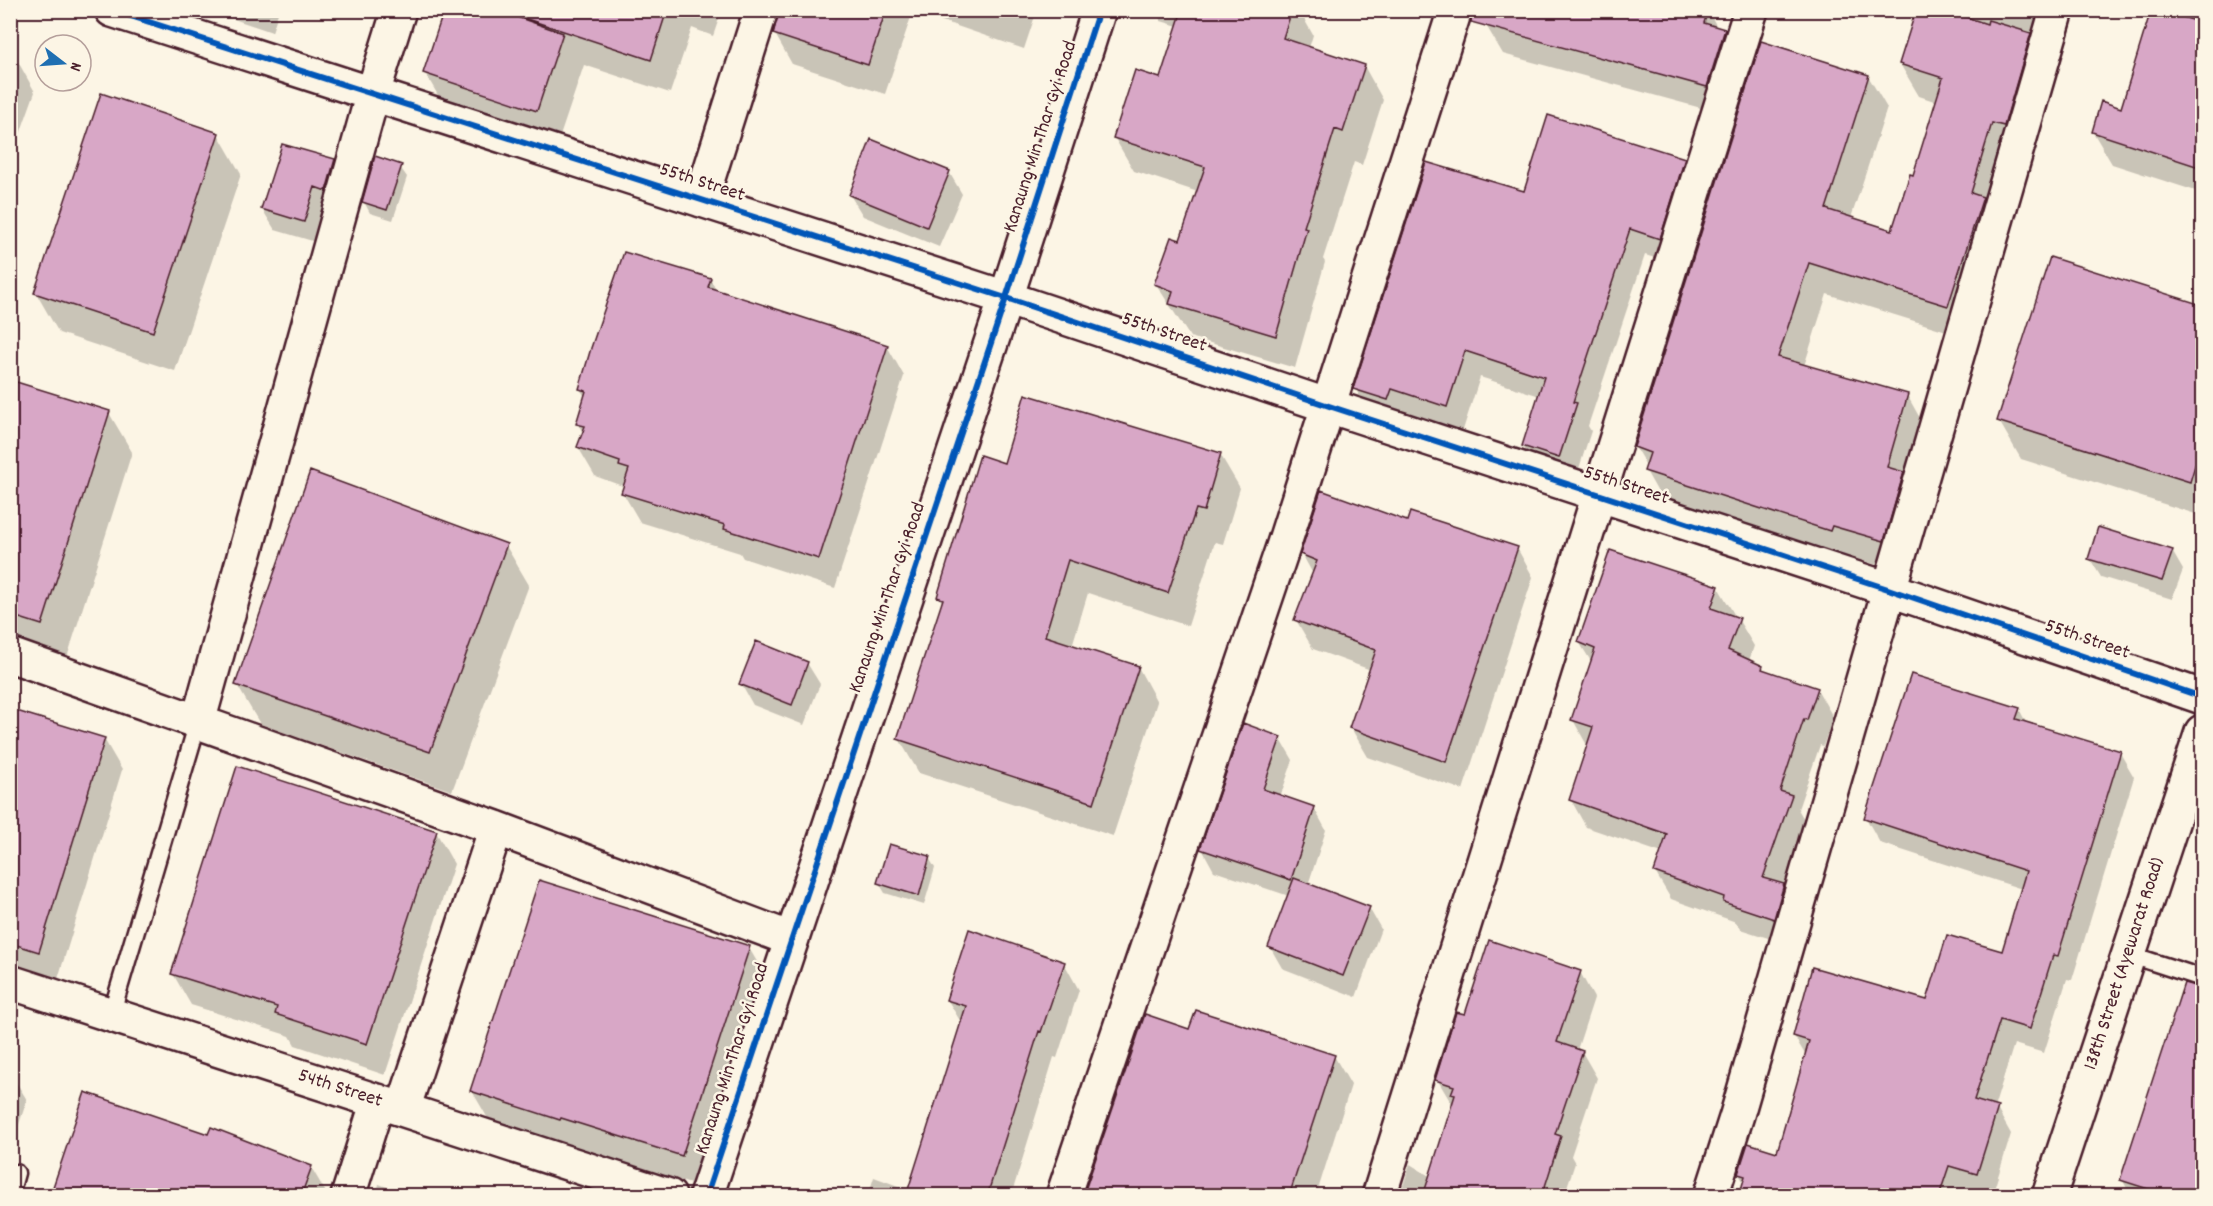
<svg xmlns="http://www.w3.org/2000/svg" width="2213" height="1206" font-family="Dekko,sans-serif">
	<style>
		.shadow { fill: #0003 }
		.building { fill: #d8a7c6; stroke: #4a1f2b; stroke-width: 1.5 }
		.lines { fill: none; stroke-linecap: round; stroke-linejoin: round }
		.service-casing { stroke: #4a1f2b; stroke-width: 21 }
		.minor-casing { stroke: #4a1f2b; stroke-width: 38 }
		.tertiary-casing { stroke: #4a1f2b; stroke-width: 38 }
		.service { stroke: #fcf5e5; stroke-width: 16 }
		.minor { stroke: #fcf5e5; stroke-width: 33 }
		.tertiary { stroke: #fcf5e5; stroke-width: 33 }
		.cycleway-casing { stroke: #fcf5e5; stroke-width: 10 }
		.cycleway { stroke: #0057b8; stroke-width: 6 }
		.labels { text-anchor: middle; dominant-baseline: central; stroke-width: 5; stroke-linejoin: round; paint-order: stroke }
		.street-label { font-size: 20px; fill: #4a1f2b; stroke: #fcf5e5 }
	</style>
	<rect width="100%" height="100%" fill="#fcf5e5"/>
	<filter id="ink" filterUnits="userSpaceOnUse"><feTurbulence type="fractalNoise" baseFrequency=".0167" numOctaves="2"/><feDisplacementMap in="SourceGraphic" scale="12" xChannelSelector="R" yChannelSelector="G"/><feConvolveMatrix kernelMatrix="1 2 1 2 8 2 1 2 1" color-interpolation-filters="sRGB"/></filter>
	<g filter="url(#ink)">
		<path class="shadow" d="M207 10H279L272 32Z
			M446 10H722L713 36 692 28 670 93 584 65 557 145 445 107 425 73Z
			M781 10H1037L1024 49 913 11 885 94 792 64 775 34Z
			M1155 10H1299L1313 35 1309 48 1364 66 1383 100 1362 165 1354 162 1323 259 1325 262 1295 368 1190 337 1156 284 1181 242 1198 192 1134 171 1114 137 1161 80 1178 26 1161 21Z
			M1492 10H1708L1718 29 1724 31 1740 58 1723 114 1503 54 1487 27Z
			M1917 10H2069L1966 337 1827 294 1804 366 1907 395 1925 427 1902 572 1850 557 1848 562 1664 503 1646 471 1647 467 1635 447 1868 76 1887 108 1851 218 1893 231 1914 177 1937 102 1919 96 1900 64Z
			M2152 10H2202V203L2200 199 2202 193 2112 164 2093 132 2122 109Z
			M10 58 17 60 35 92 10 162Z
			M218 134 241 174 175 371 59 333 36 293Z
			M1684 159 1699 186 1675 264 1645 255 1588 426 1591 431 1574 484 1539 472 1523 446 1540 396 1480 377 1462 433 1370 415 1355 388 1525 193Z
			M334 160 347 182 316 242 275 230 262 209Z
			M400 167 407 177 393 220 370 213 364 202Z
			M949 172 962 194 939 247 863 216 850 195Z
			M2051 259 2202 307V516L2021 459 1999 421Z
			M710 279 717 291 887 346 904 376 835 588 743 558 740 553 640 522 623 493 625 487 595 476 578 447 583 433 578 424 586 398 580 389Z
			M10 382 109 413 132 452 65 664 10 647Z
			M1220 454 1240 488 1223 544 1215 542 1188 626 1088 593 1072 646 1138 667 1157 702 1113 836 919 773 899 739 943 604 939 597 1005 464Z
			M1408 523 1517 548 1533 577 1463 790 1368 757 1351 728 1371 670 1313 649 1296 620 1313 574 1302 554Z
			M506 546 529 585 452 791 260 724 237 685Z
			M2172 551 2183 570 2172 599 2101 577 2090 559Z
			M1718 587 1734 614 1733 617 1738 619 1754 646 1749 661 1762 667 1765 672 1817 689 1833 717 1823 746 1820 745 1798 809 1806 823 1784 887 1799 913 1790 945 1740 929 1736 922 1671 899 1655 872 1662 853 1586 827 1571 800 1588 747 1573 720 1592 663 1579 642Z
			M807 663 820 684 804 725 753 705 741 684Z
			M2019 709 2027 724 2120 753 2134 777 2072 980 2067 979 2044 1053 2014 1044 1994 1108 1997 1109 2011 1134 1992 1196H1981L1963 1190 1961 1196H1740L1744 1183 1739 1174 1778 1154 1806 1056 1794 1036 1928 1002 2003 953 2022 889 1880 843 1866 818Z
			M10 710 104 739 122 770 57 982 10 968Z
			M1280 738 1293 760 1280 797 1314 808 1326 830 1308 885 1369 908 1381 929 1356 997 1282 968 1270 947 1289 896 1214 871 1202 849Z
			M436 832 454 864 385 1075 295 1045 290 1036 191 1005 173 974Z
			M929 858 935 868 924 905 885 893 879 883Z
			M749 948 767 979 700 1187 578 1148 577 1151 490 1122 472 1091Z
			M1064 963 1079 990 1057 1058 1054 1057 1011 1196H868L874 1177 909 1190 962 1024 947 999Z
			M1580 972 1594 998 1577 1050 1582 1052 1597 1078 1571 1156 1575 1163 1564 1196H1400L1410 1164 1431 1177 1453 1106 1437 1079 1466 1016Z
			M2183 992 2202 998V1196H2131L2122 1179Z
			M1190 1030 1334 1056 1351 1085 1316 1196H1084Z
			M10 1072 27 1100 10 1151Z
			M209 1136 311 1167 328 1196H51Z
			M379 1184 411 1196H376Z"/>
		<path class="building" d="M444 10H497L563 33 537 111 423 73Z
			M523 10H667L651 60 521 17Z
			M779 10H886L868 65 773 34Z
			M1182 10H1292L1283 38 1365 65 1343 132 1335 129 1304 227 1307 228 1276 336 1169 304 1173 291 1154 284 1171 237 1180 240 1205 167 1113 138 1135 70 1160 78Z
			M1473 10H1708L1704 23 1725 29 1707 87 1471 22Z
			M1916 10H1945L1987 24 1988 20 2031 33 2004 126 1992 123 1971 193 1983 197 1948 306 1809 263 1778 357 1908 394 1887 467 1904 472 1884 541 1832 526 1830 531 1644 471 1650 453 1634 447 1761 41 1869 75 1826 209 1892 230 1910 174 1913 175 1943 78 1899 64Z
			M2151 10H2160L2202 23V168L2092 132 2101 101 2121 108Z
			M101 93 219 133 153 332 34 293Z
			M1548 115 1685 158 1660 239 1630 229 1573 402 1577 403 1559 458 1522 446 1544 377 1465 351 1447 407 1392 389 1388 400 1353 389 1426 162 1524 191Z
			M871 139 950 171 927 227 849 195Z
			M282 144 335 159 326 191 315 187 304 222 261 209Z
			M375 156 402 165 387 210 362 202Z
			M624 252 711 278 708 287 888 345 819 559 724 529 725 525 621 493 629 469 619 466 620 462 577 447 585 426 576 424 586 391 579 389 591 348Z
			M2050 257 2202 305V442L2190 482 1997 421Z
			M10 380 110 411 42 625 10 615Z
			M1025 394 1221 453 1204 511 1196 509 1168 593 1068 560 1045 636 1139 666 1094 803 897 739 943 599 937 597 980 455 1004 463Z
			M310 471 507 544 430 752 235 685Z
			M1321 490 1407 521 1410 512 1518 547 1446 762 1349 728 1376 650 1294 620 1317 561 1300 554Z
			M2098 527 2173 550 2162 581 2088 559Z
			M1610 550 1719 586 1711 608 1740 618 1728 650 1763 666 1762 669 1818 688 1807 720 1804 719 1780 791 1792 795 1763 878 1784 884 1774 919 1723 902 1724 897 1654 872 1667 834 1569 800 1593 727 1571 720 1595 649 1578 642Z
			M756 641 808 662 792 705 739 684Z
			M1911 674 2020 708 2016 719 2121 751 2058 956 2053 955 2030 1029 2000 1020 1974 1100 1998 1107 1977 1174 1949 1166 1939 1196H1739L1745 1176 1738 1174 1748 1143 1777 1152 1809 1041 1793 1036 1812 967 1927 1000 1947 935 2002 951 2026 871 1864 818Z
			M10 709 105 738 39 952 10 943Z
			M1243 723 1281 737 1263 789 1315 807 1291 880 1200 849Z
			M237 766 437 831 367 1044 275 1014 277 1007 171 974Z
			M889 844 930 856 919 896 877 883Z
			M1294 878 1370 907 1343 976 1268 947Z
			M539 880 750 946 682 1156 561 1118 560 1120 470 1091Z
			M969 929 1065 962 1041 1032 1039 1031 987 1196H906L966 1006 946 1000Z
			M1489 940 1581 971 1557 1042 1583 1051 1555 1134 1561 1136 1542 1196H1423L1455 1095 1451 1094 1454 1086 1435 1080 1456 1012 1465 1014Z
			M2184 983 2202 988V1196H2170L2120 1180Z
			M1196 1010 1335 1055 1289 1196H1083L1145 1014 1189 1029Z
			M85 1092 208 1134 211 1127 312 1166 301 1196H50Z"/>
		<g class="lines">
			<g class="service-casing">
				<path id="service" d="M2128 954 2202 978
					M111 1015 198 722
					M10 1195 16 1173"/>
			</g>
			<g class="minor-casing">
				<path id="minor" d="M112 10 1006 298 1329 406 1888 589 2202 697
					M701 200 761 10
					M10 655 496 828 791 939
					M198 722 373 93 399 10
					M10 982 669 1196
					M403 1109 496 828
					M348 1196 378 1101
					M1063 1196 1283 547 1455 10
					M1379 1196 1751 10
					M1711 1196 1737 1115 2057 10
					M2049 1196 2202 732"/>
			</g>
			<g class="tertiary-casing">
				<path id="tertiary" d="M706 1196 1006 298 1099 10"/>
			</g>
			<use href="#service" class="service"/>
			<use href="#minor" class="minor"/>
			<use href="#tertiary" class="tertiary"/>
			<g class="cycleway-casing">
				<path id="cycleway" d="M112 10 1006 298 1329 406 1888 589 2202 697
					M706 1196 1006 298 1099 10"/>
			</g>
			<use href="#cycleway" class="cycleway"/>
		</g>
	</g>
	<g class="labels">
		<g class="street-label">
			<text transform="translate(1041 137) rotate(-72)">Kanaung Min Thar Gyi Road</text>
			<text transform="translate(702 183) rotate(18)">55th Street</text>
			<text transform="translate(1164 333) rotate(19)">55th Street</text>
			<text transform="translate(1626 486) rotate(18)">55th Street</text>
			<text transform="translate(888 598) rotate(-71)">Kanaung Min Thar Gyi Road</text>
			<text transform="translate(2087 640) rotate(19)">55th Street</text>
			<text transform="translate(2125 964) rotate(-72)">138th Street (Ayewarat Road)</text>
			<text transform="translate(733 1059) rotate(-72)">Kanaung Min Thar Gyi Road</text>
			<text transform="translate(340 1089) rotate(18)">54th Street</text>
		</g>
	</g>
	<rect width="2213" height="1206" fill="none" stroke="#fcf5e5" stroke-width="36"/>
	<rect x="18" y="18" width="2177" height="1170" fill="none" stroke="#4a1f2b" stroke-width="2" filter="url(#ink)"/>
	<g transform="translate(63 63) rotate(107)"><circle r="28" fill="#fcf5e5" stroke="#b59f9b" stroke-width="1.5"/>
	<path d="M0-4.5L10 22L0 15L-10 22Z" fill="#1f6fb2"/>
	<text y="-9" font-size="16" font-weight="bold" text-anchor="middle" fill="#4a1f2b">N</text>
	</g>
</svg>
